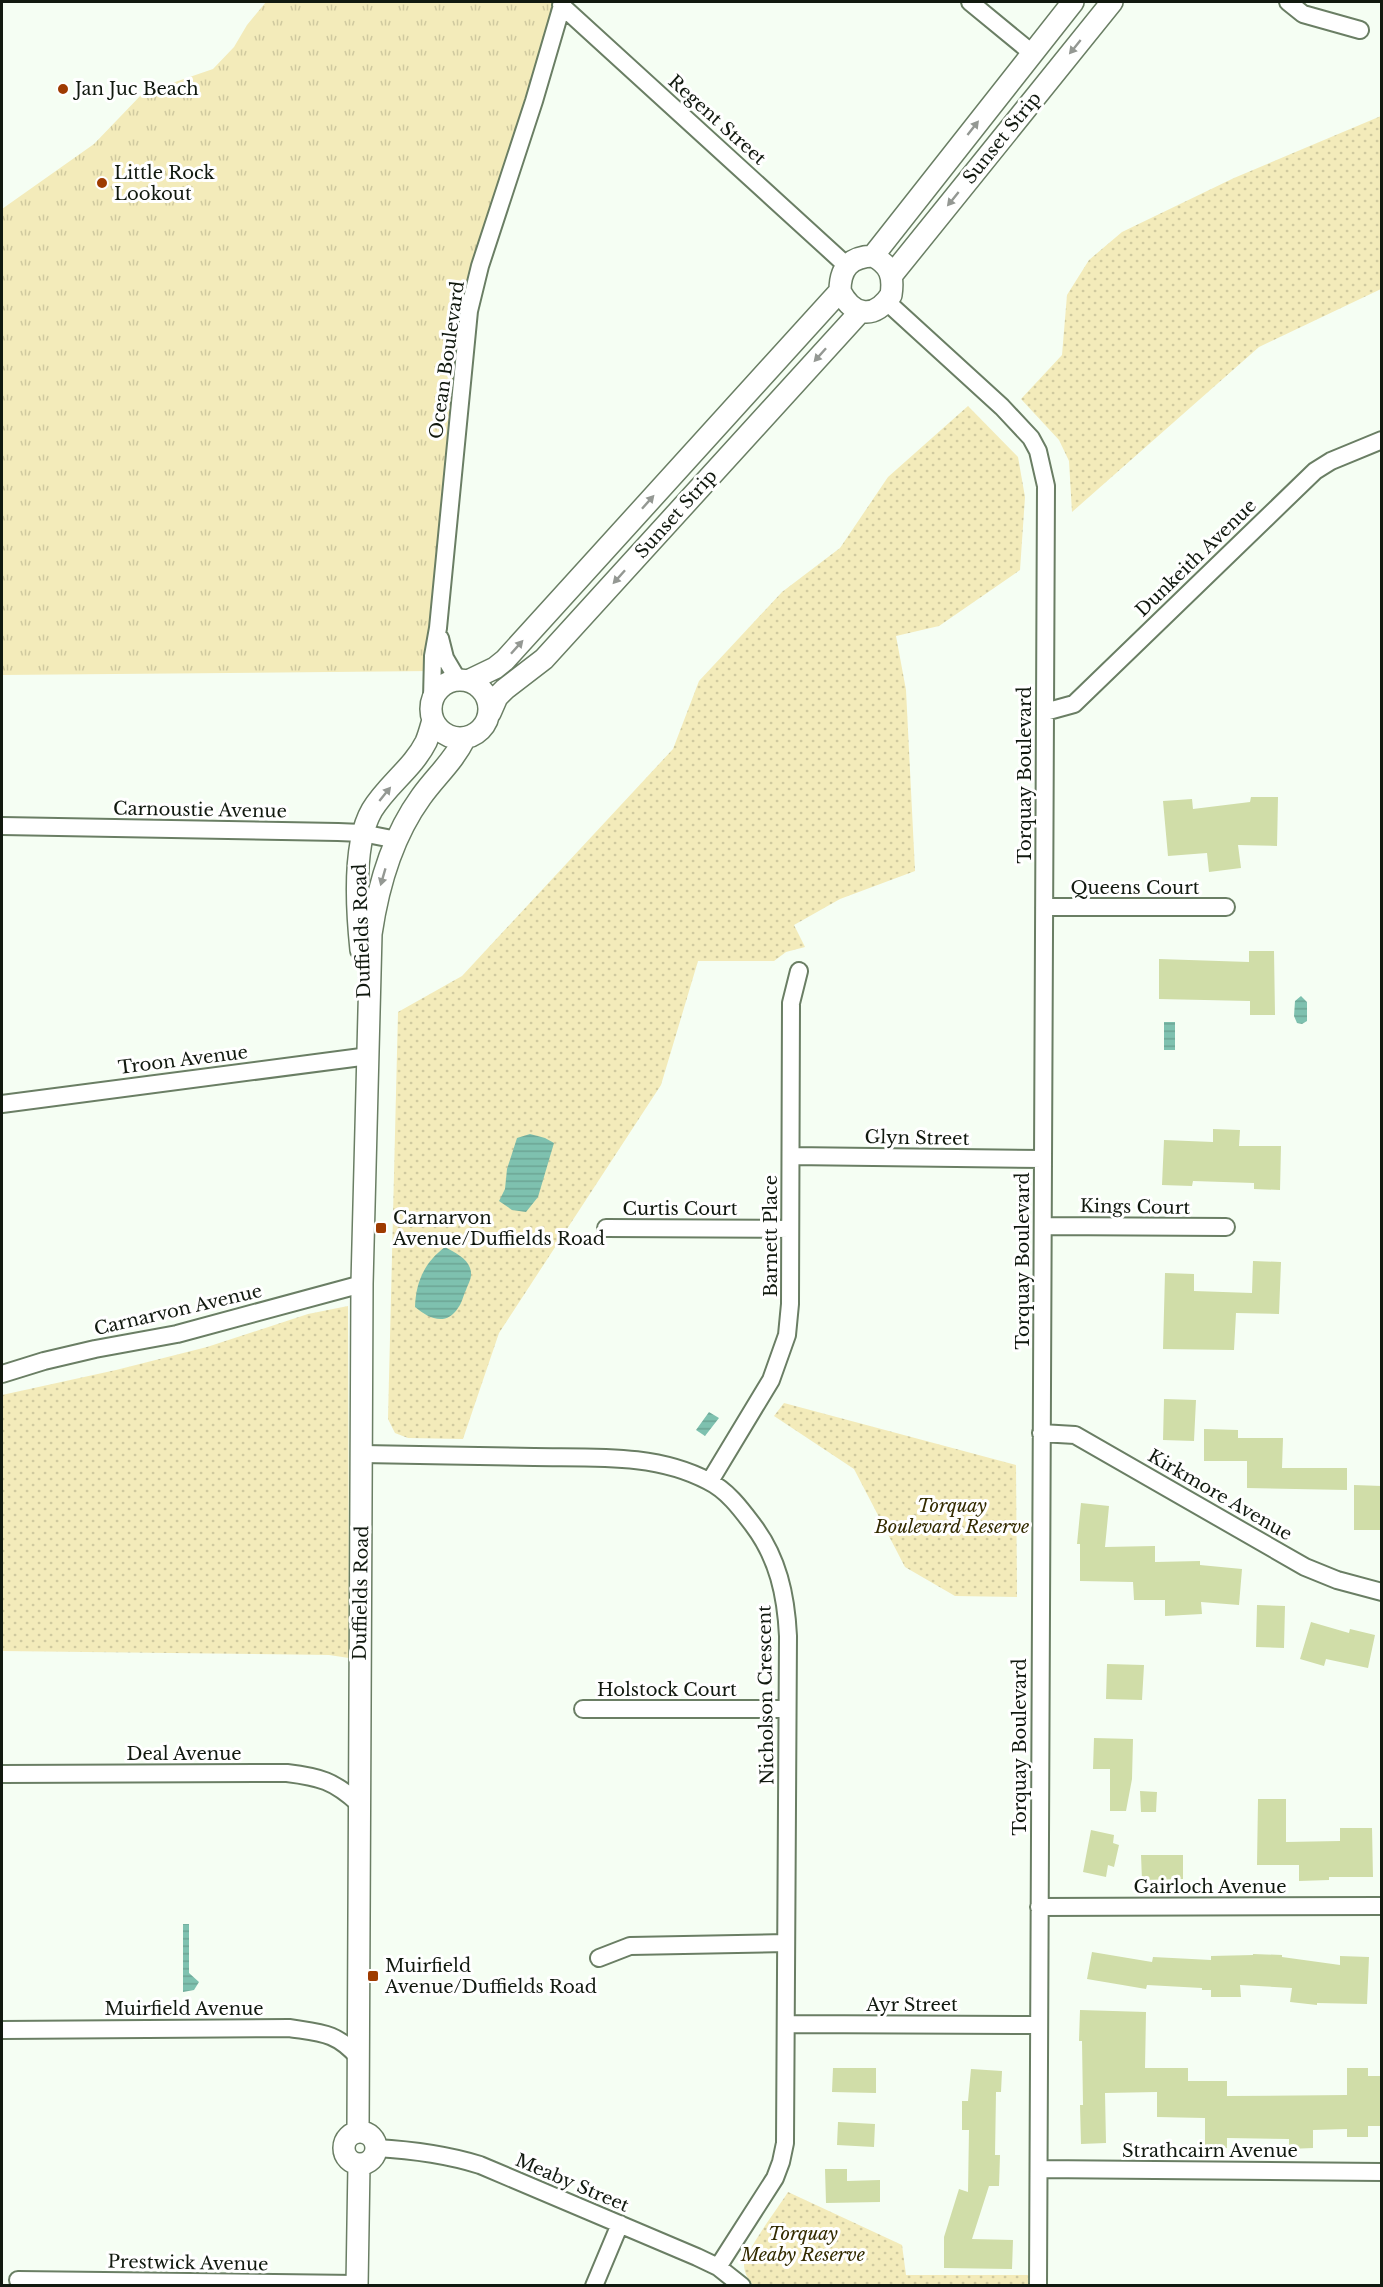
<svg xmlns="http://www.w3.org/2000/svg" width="1383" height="2287" font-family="'Libre Baskerville',serif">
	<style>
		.grass { fill: url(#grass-tufts) }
		.park { fill: url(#park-dots) }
		.water { fill: url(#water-rules) }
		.building { fill: #d0dda8 }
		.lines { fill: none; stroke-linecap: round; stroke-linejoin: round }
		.minor-casing { stroke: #6a7e64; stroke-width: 20 }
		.tertiary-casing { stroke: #6a7e64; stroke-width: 24 }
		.minor { stroke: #fff; stroke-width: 16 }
		.tertiary { stroke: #fff; stroke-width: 21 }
		.oneway { fill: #949893 }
		.poi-dot { fill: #9e3b01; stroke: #fff; stroke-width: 2 }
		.labels { text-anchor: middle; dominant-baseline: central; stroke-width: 6; stroke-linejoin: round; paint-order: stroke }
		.poi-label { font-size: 18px; fill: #11190f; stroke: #fff; text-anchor: start }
		.street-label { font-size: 18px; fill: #11190f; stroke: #fff }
		.park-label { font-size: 18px; font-style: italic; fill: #332b00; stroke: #fff }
	</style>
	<defs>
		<pattern id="grass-tufts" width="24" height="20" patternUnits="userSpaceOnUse" patternTransform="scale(1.5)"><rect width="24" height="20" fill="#f3ebba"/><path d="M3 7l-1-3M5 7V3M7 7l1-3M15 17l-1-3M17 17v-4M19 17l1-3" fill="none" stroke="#cfc99f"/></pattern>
		<pattern id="park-dots" width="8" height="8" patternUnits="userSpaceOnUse" patternTransform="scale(1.5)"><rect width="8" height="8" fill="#f3ebba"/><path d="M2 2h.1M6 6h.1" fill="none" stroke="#cfc99f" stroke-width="1.8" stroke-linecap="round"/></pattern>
		<pattern id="water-rules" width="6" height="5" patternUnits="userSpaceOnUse" patternTransform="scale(1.5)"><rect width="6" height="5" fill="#7ec1af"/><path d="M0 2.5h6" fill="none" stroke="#6ca595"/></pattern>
	</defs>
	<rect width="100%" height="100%" fill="#f5fef3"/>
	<path class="grass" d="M266 2H563L480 266 432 671 2 675V209L94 144 143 93 213 69 234 47 247 25Z"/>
	<path class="park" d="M1381 116V289L1259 347 1072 512 1069 461 1059 440 1021 399 1062 355 1067 295 1089 260 1122 232 1234 178Z
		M968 406 1018 457 1025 497 1020 570 939 626 896 636 906 690 915 871 840 899 794 925 805 947 786 952 774 961H698L661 1085 499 1333 463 1439 408 1438 395 1433 388 1419 398 1012 462 976 673 749 699 681 782 592 840 548 888 477Z
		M348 1306 349 1658 329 1655 2 1651V1395L116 1370 207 1347 308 1314Z
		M784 1403 1016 1465 1017 1597 955 1596 905 1567 854 1469 774 1416Z
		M788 2192 902 2245 906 2275H1030V2285H753C748 2279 744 2273 744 2264 745 2252 780 2205 788 2192Z"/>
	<path class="water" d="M1301 996 1307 1002V1021L1302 1024 1297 1023 1294 1016 1295 1001Z
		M1164 1022H1175V1050H1164Z
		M530 1134 545 1138 554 1143 538 1197 526 1212 512 1210 499 1201 505 1189 507 1169 517 1138Z
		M445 1247C454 1252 467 1258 470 1268 473 1277 469 1282 466 1290 463 1296 462 1303 458 1308 446 1327 428 1318 415 1307 416 1281 425 1262 445 1247Z
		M709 1412 719 1418 705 1436 696 1430Z
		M183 1924H189V1973L199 1982 194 1990 183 1992Z"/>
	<path class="building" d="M1251 797H1278L1277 846 1238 845 1241 868 1209 872 1207 853 1168 856 1163 801 1192 799 1193 809 1250 802Z
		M1249 951H1274L1275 1015H1250V1001L1159 999V959L1249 962Z
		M1213 1129 1240 1130 1239 1146H1281L1280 1190 1254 1189V1183L1193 1181 1192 1186 1162 1185 1164 1140 1213 1142Z
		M1253 1261 1281 1262 1279 1314 1236 1313 1234 1350 1163 1349 1165 1273 1194 1274V1291L1252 1293Z
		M1164 1399 1196 1400 1194 1441 1163 1440Z
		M1204 1429 1238 1430V1438H1283L1282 1468H1347V1490L1247 1488V1461H1204Z
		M1354 1485 1382 1486V1530H1354Z
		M1081 1503 1109 1506 1105 1547 1155 1546V1562L1200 1561V1565L1242 1569 1239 1605 1201 1602 1202 1614 1165 1616V1600H1134L1133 1582 1080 1581V1544H1077Z
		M1257 1605 1285 1606 1284 1648 1256 1647Z
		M1311 1622 1349 1633 1350 1629 1375 1635 1368 1668 1326 1659 1324 1666 1300 1659Z
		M1107 1664 1144 1665 1142 1700 1106 1699Z
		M1094 1738 1133 1739 1132 1779 1126 1811H1110V1769H1093Z
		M1140 1791 1157 1792 1156 1812H1141Z
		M1258 1799H1286V1842L1340 1841V1828H1372L1373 1877H1329V1880L1299 1881V1865H1257Z
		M1091 1830 1114 1835 1113 1843 1119 1845 1114 1867 1108 1865 1106 1877 1083 1872Z
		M1141 1855H1183V1879L1142 1880Z
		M1092 1952 1152 1962 1153 1957 1211 1960V1956L1253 1955V1954L1282 1955V1957L1340 1965V1956L1369 1957 1367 2004 1317 2003V2005L1290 2002 1292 1988 1240 1985 1241 1997H1211V1990H1202V1988L1147 1985 1146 1989 1087 1979Z
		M1080 2010 1146 2012 1145 2068H1188V2081H1227V2096L1347 2095V2068H1368V2076H1382V2126H1368V2137H1347V2129L1313 2130V2148L1289 2149V2139L1227 2138V2148H1205V2118L1157 2117V2092L1105 2093 1106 2143 1081 2144 1080 2105H1083L1082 2041H1079Z
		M833 2068H876V2093L832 2092Z
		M971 2069 1002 2071 1001 2092H996L995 2155H1000L999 2186H989L972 2239 1013 2240 1012 2269 944 2268V2237L959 2189 968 2192 969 2130H962V2101H968Z
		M838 2122 875 2124 874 2147 837 2145Z
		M825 2169H847V2181L880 2180V2202L826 2203Z"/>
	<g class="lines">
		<g class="minor-casing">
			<path id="minor" d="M970 2 1032 53
				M1288 2 1303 14 1360 30
				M561 5 846 265
				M887 302 1002 407 1031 438 1038 451 1046 486 1038 2286
				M440 638 445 658 458 680
				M432 699 433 656 438 628 469 311 480 266 534 101 563 2
				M1045 712 1074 704 1315 471 1331 461 1382 440
				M2 826 338 832 362 833 397 840
				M1044 907H1226
				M2 1104 369 1056
				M791 1156 1043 1159
				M1043 1226 1226 1227
				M606 1228 790 1229
				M2 1374 44 1361 95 1349 177 1334 362 1284
				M1041 1433 1075 1435 1305 1567 1337 1580 1382 1592
				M362 1454C419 1455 477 1456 534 1457 592 1458 656 1453 708 1481 727 1490 741 1509 753 1525 778 1558 786 1595 788 1636L785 2143 781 2162 775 2178 718 2267
				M710 1481 771 1380 787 1335 790 1304 791 1003 799 971
				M583 1709H787
				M2 1774 287 1773C320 1777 334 1781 358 1803
				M1039 1907 1382 1906
				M599 1958 630 1946 786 1943
				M786 2024 1038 2025
				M2 2030 289 2028C321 2033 336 2032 358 2057
				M376 2148C412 2150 445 2154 480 2165L697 2257 718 2267 742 2286
				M1039 2169 1382 2172
				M18 2280 357 2284
				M594 2286 620 2224"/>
		</g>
		<g class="tertiary-casing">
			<path id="tertiary" d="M873 256 1073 2
				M892 275 1112 2
				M431 709a29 29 0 1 1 58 0a29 29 0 1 1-58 0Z
				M470 680 495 668 505 660 840 291C840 268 850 257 873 256 890 265 894 276 891 295 874 320 853 316 840 291
				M490 713 497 697 505 689 544 659 860 312
				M361 950C357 912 352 844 372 810 387 785 413 768 426 742 429 735 431 727 433 720
				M358 2131 362 1284 371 934C378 886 392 837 421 797 436 776 453 762 465 738
				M344 2148a16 16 0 1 1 32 0a16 16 0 1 1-32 0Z
				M357 2286 359 2164"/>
		</g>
		<use href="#minor" class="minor"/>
		<use href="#tertiary" class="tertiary"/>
	</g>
	<defs><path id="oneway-solid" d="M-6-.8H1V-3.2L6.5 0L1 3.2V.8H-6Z" transform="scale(1.5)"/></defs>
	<g class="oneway">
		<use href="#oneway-solid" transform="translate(1075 47) rotate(129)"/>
		<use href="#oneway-solid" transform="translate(973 128) rotate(-52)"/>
		<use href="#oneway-solid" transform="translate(953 199) rotate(129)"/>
		<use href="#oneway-solid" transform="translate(820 355) rotate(132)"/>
		<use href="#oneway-solid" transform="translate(648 502) rotate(-48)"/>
		<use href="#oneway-solid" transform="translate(619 577) rotate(132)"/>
		<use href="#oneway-solid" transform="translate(517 647) rotate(-48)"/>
		<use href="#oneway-solid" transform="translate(385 794) rotate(-51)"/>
		<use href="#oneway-solid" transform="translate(383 877) rotate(106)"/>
	</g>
	<g class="poi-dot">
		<circle cx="63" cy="89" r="6"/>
		<circle cx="102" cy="183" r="6"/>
		<rect x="375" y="1222" width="12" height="12" rx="3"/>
		<rect x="367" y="1970" width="12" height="12" rx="3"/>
	</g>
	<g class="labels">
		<g class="poi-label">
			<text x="75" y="89">Jan Juc Beach</text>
			<text x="114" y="173">Little Rock<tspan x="114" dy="21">Lookout</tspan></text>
			<text x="393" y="1218">Carnarvon<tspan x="393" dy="21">Avenue/Duffields Road</tspan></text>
			<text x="385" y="1966">Muirfield<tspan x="385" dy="21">Avenue/Duffields Road</tspan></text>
		</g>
		<g class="street-label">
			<text transform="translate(717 120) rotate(42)">Regent Street</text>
			<text transform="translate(1002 138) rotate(-51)">Sunset Strip</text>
			<text transform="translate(447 360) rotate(-82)">Ocean Boulevard</text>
			<text transform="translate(676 514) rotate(-48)">Sunset Strip</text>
			<text transform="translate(1196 558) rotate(-44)">Dunkeith Avenue</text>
			<text transform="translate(1025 775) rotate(-90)">Torquay Boulevard</text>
			<text transform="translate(200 810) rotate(1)">Carnoustie Avenue</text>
			<text x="1135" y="888">Queens Court</text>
			<text transform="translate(362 931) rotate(-92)">Duffields Road</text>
			<text transform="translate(183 1060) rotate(-7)">Troon Avenue</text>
			<text transform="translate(917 1138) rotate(1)">Glyn Street</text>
			<text transform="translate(1135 1207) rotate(1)">Kings Court</text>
			<text x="680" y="1209">Curtis Court</text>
			<text transform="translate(771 1236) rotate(-90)">Barnett Place</text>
			<text transform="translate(1023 1261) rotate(-90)">Torquay Boulevard</text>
			<text transform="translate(178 1310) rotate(-13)">Carnarvon Avenue</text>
			<text transform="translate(1220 1495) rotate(30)">Kirkmore Avenue</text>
			<text transform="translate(361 1593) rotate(-89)">Duffields Road</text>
			<text x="667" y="1690">Holstock Court</text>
			<text transform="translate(766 1695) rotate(-91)">Nicholson Crescent</text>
			<text transform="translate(1020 1747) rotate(-90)">Torquay Boulevard</text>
			<text x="184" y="1754">Deal Avenue</text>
			<text x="1210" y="1887">Gairloch Avenue</text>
			<text x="912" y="2005">Ayr Street</text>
			<text x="184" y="2009">Muirfield Avenue</text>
			<text x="1210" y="2151">Strathcairn Avenue</text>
			<text transform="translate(572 2183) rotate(23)">Meaby Street</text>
			<text transform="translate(188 2263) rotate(1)">Prestwick Avenue</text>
		</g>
		<g class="park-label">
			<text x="952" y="1506">Torquay<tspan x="952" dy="21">Boulevard Reserve</tspan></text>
			<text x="803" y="2234">Torquay<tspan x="803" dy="21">Meaby Reserve</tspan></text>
		</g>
	</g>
	<rect width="1383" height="2287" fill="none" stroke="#11190f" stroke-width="6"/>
</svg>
